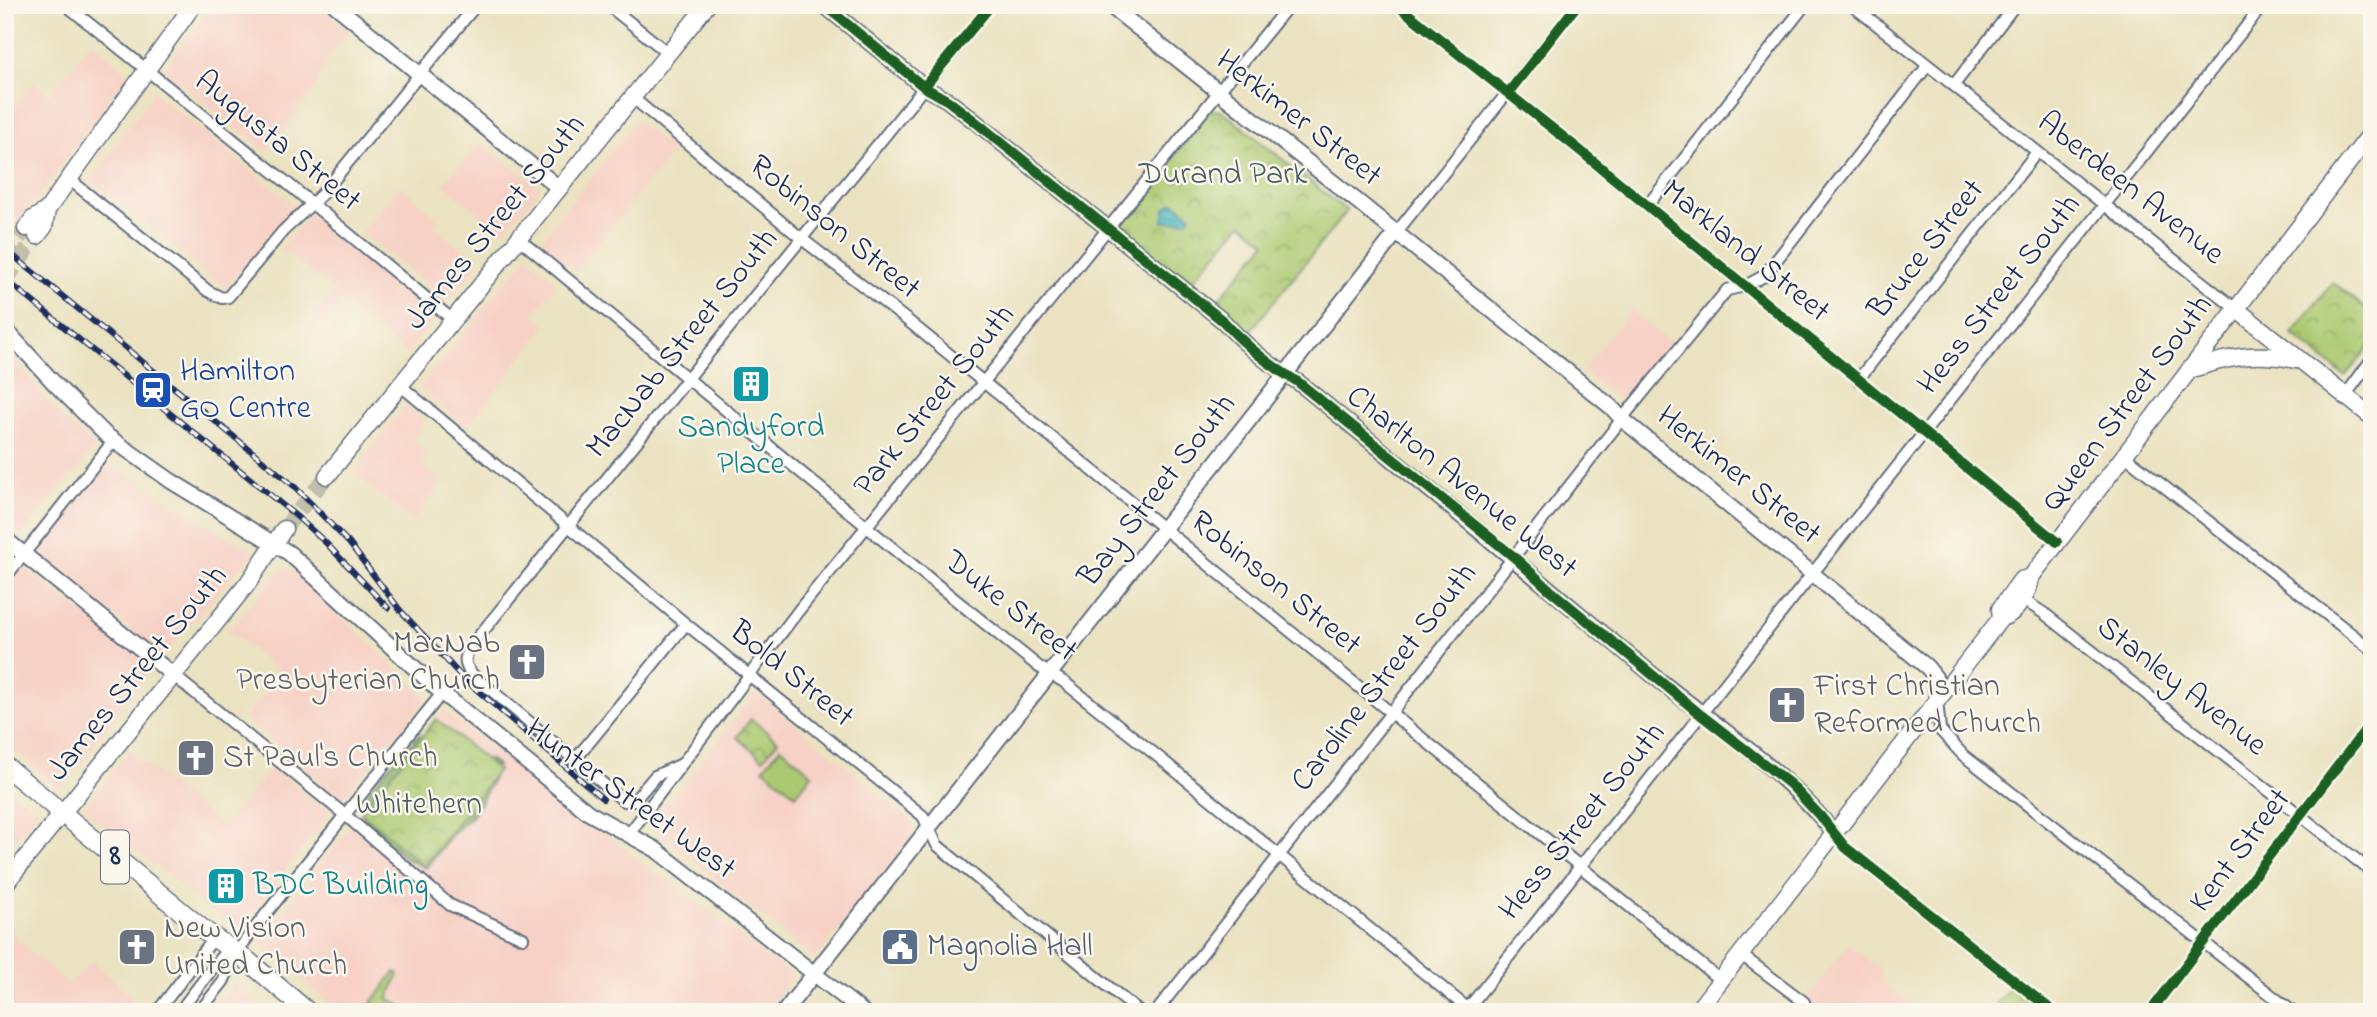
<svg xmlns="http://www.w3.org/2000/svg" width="2377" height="1017" font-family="'Indie Flower',sans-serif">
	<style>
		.built { fill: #f7d1c6 }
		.grass { fill: url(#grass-tufts); stroke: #637c67; stroke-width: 2 }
		.forest { fill: url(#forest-firs); stroke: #526e60; stroke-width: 2 }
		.park { fill: url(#park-crowns); stroke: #637c67; stroke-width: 2 }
		.pitch { fill: #abc970; stroke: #637c67; stroke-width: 2 }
		.water { fill: url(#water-rules); stroke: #32738f; stroke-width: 2 }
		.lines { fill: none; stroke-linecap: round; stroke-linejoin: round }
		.secondary-tunnel { stroke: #c1beac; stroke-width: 16; stroke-dasharray: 16 8; stroke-linecap: butt }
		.minor-casing { stroke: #636e80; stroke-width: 14 }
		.tertiary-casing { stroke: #636e80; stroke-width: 18 }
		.secondary-casing { stroke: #636e80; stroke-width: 19 }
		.primary-casing { stroke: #636e80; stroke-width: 21 }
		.minor { stroke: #fff; stroke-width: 10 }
		.tertiary { stroke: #fff; stroke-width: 14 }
		.secondary { stroke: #fff; stroke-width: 16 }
		.primary { stroke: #fff; stroke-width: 18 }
		.rail-casing { stroke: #1b2f5e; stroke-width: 6 }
		.rail { stroke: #fbf7ec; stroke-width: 3.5; stroke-dasharray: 10; stroke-linecap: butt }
		.cycleway-casing { stroke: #fbf7ec; stroke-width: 15 }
		.cycleway { stroke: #1b5e20; stroke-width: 10 }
		.labels { text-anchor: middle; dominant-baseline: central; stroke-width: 5; stroke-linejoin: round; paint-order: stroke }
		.shield { fill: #fbf7ec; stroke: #5e6b89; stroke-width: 2 }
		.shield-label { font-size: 30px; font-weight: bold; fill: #1b2f5e }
		.street-label { font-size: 32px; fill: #1b2f5e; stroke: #fbf7ec }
		.park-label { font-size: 32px; fill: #465d63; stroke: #fbf7ec }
		.transit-label { font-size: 32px; fill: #164399; stroke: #fbf7ec; text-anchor: start }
		.culture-label { font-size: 32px; fill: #0d838f; stroke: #fbf7ec }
		.worship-label { font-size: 32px; fill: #5b616d; stroke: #fbf7ec; text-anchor: start }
		.service-label { font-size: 32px; fill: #4e5e75; stroke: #fbf7ec; text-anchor: start }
	</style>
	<defs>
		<pattern id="grass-tufts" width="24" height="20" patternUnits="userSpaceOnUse" patternTransform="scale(1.75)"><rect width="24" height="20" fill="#abc970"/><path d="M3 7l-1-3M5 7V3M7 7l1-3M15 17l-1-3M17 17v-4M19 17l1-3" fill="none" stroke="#8aa45f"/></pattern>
		<pattern id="forest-firs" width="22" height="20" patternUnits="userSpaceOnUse" patternTransform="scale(1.75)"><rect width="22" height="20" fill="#88ad62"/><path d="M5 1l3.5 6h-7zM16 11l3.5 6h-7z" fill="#6e8d54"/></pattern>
		<pattern id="park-crowns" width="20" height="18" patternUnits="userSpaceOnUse" patternTransform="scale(1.75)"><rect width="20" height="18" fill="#abc970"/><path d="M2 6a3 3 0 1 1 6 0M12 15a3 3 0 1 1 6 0" fill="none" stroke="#8aa45f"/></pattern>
		<pattern id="water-rules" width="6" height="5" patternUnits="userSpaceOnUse" patternTransform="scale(1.75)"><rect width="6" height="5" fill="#48b7c0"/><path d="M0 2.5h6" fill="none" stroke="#3b959f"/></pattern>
	</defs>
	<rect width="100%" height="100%" fill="#fbf7ec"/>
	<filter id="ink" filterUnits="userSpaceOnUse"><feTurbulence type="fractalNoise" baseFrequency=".0143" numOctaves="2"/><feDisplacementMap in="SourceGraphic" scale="14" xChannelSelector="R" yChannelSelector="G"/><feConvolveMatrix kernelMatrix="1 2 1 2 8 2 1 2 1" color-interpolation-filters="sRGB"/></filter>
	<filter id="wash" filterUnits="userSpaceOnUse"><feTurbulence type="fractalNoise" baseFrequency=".00686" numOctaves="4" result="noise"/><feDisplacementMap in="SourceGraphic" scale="28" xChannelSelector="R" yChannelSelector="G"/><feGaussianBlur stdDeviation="1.57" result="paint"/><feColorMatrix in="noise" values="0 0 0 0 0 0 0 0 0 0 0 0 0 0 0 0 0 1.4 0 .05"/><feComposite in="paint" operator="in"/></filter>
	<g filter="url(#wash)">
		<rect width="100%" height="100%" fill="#eae2c0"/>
		<path class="built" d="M212 5H319L350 32 324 64 316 87 266 152 164 69Z
			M91 42 124 69 127 76 20 221 5 208V117L34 83 49 95Z
			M154 92 295 206 225 288 91 180Z
			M636 120 673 151 576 271 541 241Z
			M481 142 538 186V192L503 232 443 184Z
			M399 186 439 219 434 227 479 263 449 301 361 232Z
			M309 214 438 315 407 354 343 302 325 324 314 315 335 290 281 249Z
			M527 256 558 283 533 314 546 326 467 428 419 388Z
			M1631 310 1672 344 1625 405 1582 371Z
			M5 348 62 418 97 446 21 535 5 523Z
			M406 405 426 421 412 440 429 453 420 464 442 483 414 522 352 473Z
			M107 464 254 552 163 655 35 552Z
			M24 567 153 668 60 789 5 743V591Z
			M291 569 427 698 342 799 244 719 282 673 232 633 227 632 281 570Z
			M756 692 910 819 915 833 815 959 651 827V824Z
			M444 711 793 976 765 1012H341L259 942 361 812 424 865 497 770 436 719Z
			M129 750 222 827 272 768 330 813 239 931 83 809Z
			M5 785 39 812 5 853Z
			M5 929 69 985 92 961 133 997 123 1012H5Z
			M1849 945 1881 970V981L1921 1012H1800L1809 995Z
			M234 984 269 1012H210Z"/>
		<path class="grass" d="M395 972 399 974 388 999 400 1004 397 1012H365Z"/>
		<path class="forest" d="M419 735C437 747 467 759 489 759L497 765 492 781 474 814 453 833 426 868 406 859 361 819 368 805 366 796C378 775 402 754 419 735Z"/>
		<path class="park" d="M1211 110 1222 111 1347 211 1247 335 1213 306 1266 243 1242 223 1189 285 1118 228Z
			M2333 282 2372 314V344L2345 376 2292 334Z
			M436 719 498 770 424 866 361 812Z
			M751 719 778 741 763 759 737 737Z
			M2010 987 2042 1012H1990Z"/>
		<path class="pitch" d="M781 747 812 774 796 795 763 768Z"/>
		<path class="water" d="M1174 202 1191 216 1188 220 1163 222 1165 209Z"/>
	</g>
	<g filter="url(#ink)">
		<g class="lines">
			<path class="secondary-tunnel" d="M5 258 26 228
				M5 281 37 236
				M284 529 327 476"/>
			<g class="minor-casing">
				<path id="minor" d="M66 5 281 178 454 321
					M608 5 668 53
					M1397 5 1577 148 2057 542
					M1852 5 2236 309
					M1954 85 2015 5
					M633 98 802 239 907 320 1720 980
					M69 179 208 291 222 298 228 297 283 231 323 193 476 5
					M1647 206 1805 5
					M1396 233 1577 5
					M519 239 936 584 1039 667 1064 682 1156 755 1472 1012
					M1858 380 2037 152
					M401 386 686 624 923 816 937 845 1139 1012
					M2345 396 2372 359
					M2124 455 2372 650
					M5 578 114 440
					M2022 599 2045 614 2372 872
					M173 675 345 815 450 905 523 938
					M1937 700 1940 730 1963 755 2293 1012
					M574 761 686 624
					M682 764 655 776 634 801H624L473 675C461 663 465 654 475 641L991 5
					M1834 833 1845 847 2054 1012
					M628 835 799 610 1289 5
					M1740 954 1804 1002
					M157 1012 214 938
					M179 1012 228 948
					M199 1012 223 982 236 954 250 934 442 693
					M1156 1012 1629 410 1727 290 1745 286 1764 276 1928 65
					M1465 1012 2263 5
					M2150 1012 2372 721"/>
			</g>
			<g class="tertiary-casing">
				<path id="tertiary" d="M335 5 559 188
					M824 5 924 87 947 100 972 119 1223 321C1245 345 1270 366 1298 382 1418 479 1536 578 1654 676 1714 725 1787 772 1834 833
					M1109 5 1362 205 1611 407 1622 419 1927 667 1935 677 1937 700
					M5 329 55 384 106 435 171 481 289 553 442 693 589 813 655 849 863 1012
					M5 539 173 675
					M784 1012 1396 233"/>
			</g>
			<g class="secondary-casing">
				<path id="secondary" d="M26 228 33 219 47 210 193 5
					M37 236 44 227 47 210
					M2236 309 2372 417
					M2189 370C2229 357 2255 351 2296 360
					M327 476 707 5
					M2001 618 2000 609 2021 580 2031 577
					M5 884 248 583 284 529
					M1696 1012 2001 618C2017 614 2029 592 2031 577L2372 132"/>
			</g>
			<g class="primary-casing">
				<path id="primary" d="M5 766 205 931 248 961 308 1012"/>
			</g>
			<use href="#minor" class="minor"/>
			<use href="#tertiary" class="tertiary"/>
			<use href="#secondary" class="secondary"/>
			<use href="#primary" class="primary"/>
			<g class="rail-casing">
				<path id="rail" d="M5 249 294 486 349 543 400 610 462 677 603 799
					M5 279 296 516 325 542 388 608"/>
			</g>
			<use href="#rail" class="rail"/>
			<g class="cycleway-casing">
				<path id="cycleway" d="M824 5 924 87 947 100 972 119 1223 321C1245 345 1270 366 1298 382L1514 557 1550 590 1701 715 1790 784 1822 818 1845 847 2054 1012
					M1397 5 1577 148 2057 542
					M924 87 991 5
					M1508 93 1577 5
					M2150 1012 2372 721"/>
			</g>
			<use href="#cycleway" class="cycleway"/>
		</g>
	</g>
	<defs>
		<g id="building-square" transform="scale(2.0125)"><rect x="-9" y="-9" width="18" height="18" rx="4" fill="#0f9aa8" stroke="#fbf7ec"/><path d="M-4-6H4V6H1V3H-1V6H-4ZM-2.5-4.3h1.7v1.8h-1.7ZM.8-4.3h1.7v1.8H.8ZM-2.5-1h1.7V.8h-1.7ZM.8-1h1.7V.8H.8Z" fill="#fff"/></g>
		<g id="station-square" transform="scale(2.0125)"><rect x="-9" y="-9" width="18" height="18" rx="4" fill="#1a4fb4" stroke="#fbf7ec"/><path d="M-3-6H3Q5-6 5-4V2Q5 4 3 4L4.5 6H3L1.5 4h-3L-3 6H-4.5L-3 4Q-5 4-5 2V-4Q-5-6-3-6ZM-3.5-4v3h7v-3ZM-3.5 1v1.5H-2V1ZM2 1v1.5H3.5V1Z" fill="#fff"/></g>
		<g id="church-square" transform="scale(2.0125)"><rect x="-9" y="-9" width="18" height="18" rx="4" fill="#6b7280" stroke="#fbf7ec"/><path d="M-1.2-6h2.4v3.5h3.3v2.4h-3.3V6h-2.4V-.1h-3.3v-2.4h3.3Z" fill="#fff"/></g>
		<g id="civic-square" transform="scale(2.0125)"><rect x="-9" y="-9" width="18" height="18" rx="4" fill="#5c6f8a" stroke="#fbf7ec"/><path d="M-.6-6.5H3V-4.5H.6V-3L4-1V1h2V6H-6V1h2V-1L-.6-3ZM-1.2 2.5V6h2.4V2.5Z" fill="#fff"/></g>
	</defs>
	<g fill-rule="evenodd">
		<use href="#building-square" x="751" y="384"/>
		<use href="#station-square" x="153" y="390"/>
		<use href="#church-square" x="527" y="662"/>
		<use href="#church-square" x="1787" y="705"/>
		<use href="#church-square" x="196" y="758"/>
		<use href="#building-square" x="226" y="886"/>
		<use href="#church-square" x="137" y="947"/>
		<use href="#civic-square" x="900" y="947"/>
	</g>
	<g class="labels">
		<rect class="shield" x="101" y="830.5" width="28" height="53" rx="5"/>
		<g class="shield-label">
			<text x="115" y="857">8</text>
		</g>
		<g class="street-label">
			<text transform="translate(1298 119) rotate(38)">Herkimer Street</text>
			<text transform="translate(277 142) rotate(39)">Augusta Street</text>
			<text transform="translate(2130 189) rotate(38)">Aberdeen Avenue</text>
			<text transform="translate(496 223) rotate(-51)">James Street South</text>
			<text transform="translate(834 228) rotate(39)">Robinson Street</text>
			<text transform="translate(1927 250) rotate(-52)">Bruce Street</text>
			<text transform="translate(1745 252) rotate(39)">Markland Street</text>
			<text transform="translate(2000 295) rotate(-52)">Hess Street South</text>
			<text transform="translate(683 344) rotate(-51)">MacNab Street South</text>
			<text transform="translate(935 401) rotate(-51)">Park Street South</text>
			<text transform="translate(2128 404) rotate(-53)">Queen Street South</text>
			<text transform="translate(1738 476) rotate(39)">Herkimer Street</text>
			<text transform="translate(1461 483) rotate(39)">Charlton Avenue West</text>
			<text transform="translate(1158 491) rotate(-52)">Bay Street South</text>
			<text transform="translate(1275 584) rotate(39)">Robinson Street</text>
			<text transform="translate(1010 607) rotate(38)">Duke Street</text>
			<text transform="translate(138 674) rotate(-51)">James Street South</text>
			<text transform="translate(791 675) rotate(39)">Bold Street</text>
			<text transform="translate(1385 678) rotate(-52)">Caroline Street South</text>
			<text transform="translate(2181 687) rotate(38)">Stanley Avenue</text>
			<text transform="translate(630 800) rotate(36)">Hunter Street West</text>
			<text transform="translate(1583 822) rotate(-51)">Hess Street South</text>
			<text transform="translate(2241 851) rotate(-53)">Kent Street</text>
		</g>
		<g class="park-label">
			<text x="1223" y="175">Durand Park</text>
			<text x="419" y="805">Whitehern</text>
		</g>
		<g class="transit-label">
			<text x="180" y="372">Hamilton<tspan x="180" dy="37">GO Centre</tspan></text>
		</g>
		<g class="culture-label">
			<text x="751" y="428">Sandyford<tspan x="751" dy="37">Place</tspan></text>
			<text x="253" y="886" text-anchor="start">BDC Building</text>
		</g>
		<g class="worship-label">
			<text x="500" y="644" text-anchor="end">MacNab<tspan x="500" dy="37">Presbyterian Church</tspan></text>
			<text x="1814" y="687">First Christian<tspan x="1814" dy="37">Reformed Church</tspan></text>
			<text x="223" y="758">St Paul's Church</text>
			<text x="164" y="929">New Vision<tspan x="164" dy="37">United Church</tspan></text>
		</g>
		<g class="service-label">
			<text x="927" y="947">Magnolia Hall</text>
		</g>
	</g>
	<rect width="2377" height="1017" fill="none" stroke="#fbf7ec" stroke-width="28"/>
</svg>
